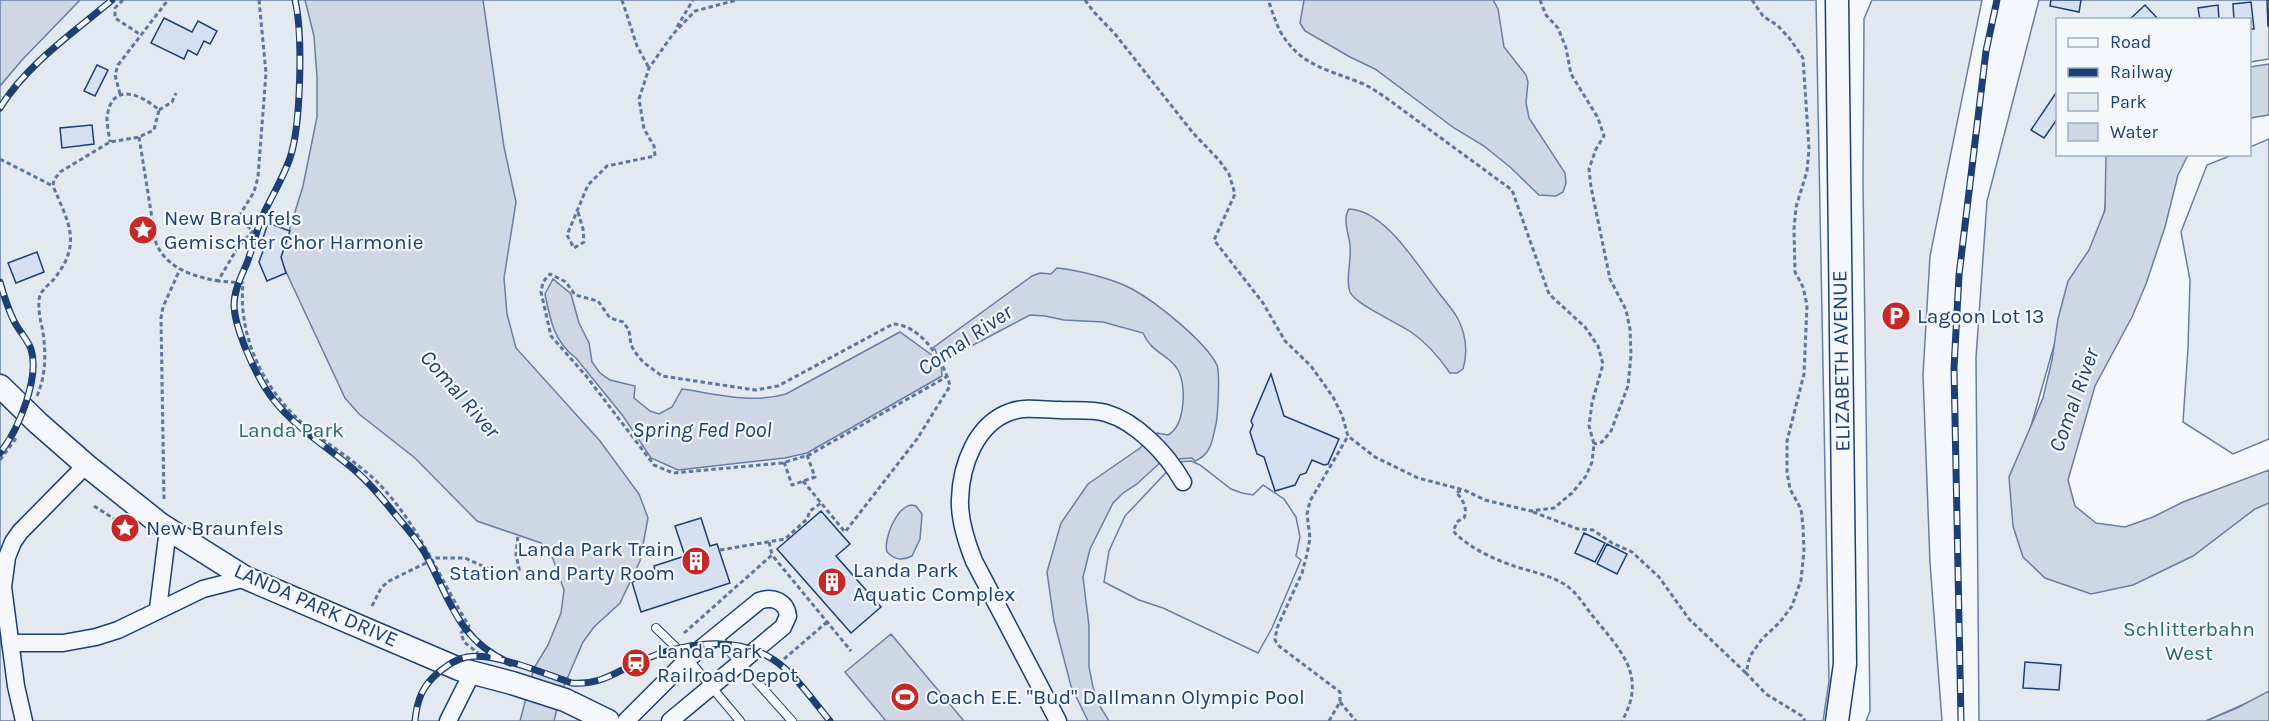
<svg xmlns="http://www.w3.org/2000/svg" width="2269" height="721" font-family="Karla,sans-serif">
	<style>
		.green { fill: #e3e9f0; stroke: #687fa3; stroke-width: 1.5 }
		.parking { fill: #e3e8f0; stroke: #687fa3; stroke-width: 1.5 }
		.water { fill: #cfd7e4; stroke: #687fa3; stroke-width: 1.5 }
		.building { fill: #d5e0f0; stroke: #1d3f73; stroke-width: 1.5 }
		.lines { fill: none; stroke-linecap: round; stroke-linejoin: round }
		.lane-casing { stroke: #1d3f73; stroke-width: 10 }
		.street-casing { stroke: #1d3f73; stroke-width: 19 }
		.secondary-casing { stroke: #1d3f73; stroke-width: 25 }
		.path { stroke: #5e769c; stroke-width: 3; stroke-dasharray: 4.5 3; stroke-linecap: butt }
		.lane { stroke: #f4f7fb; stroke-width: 8 }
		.street { stroke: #f4f7fb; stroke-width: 16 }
		.secondary { stroke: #f4f7fb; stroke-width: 22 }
		.rail-casing { stroke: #1d3f73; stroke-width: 7 }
		.rail { stroke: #f4f7fb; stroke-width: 4.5; stroke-dasharray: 14; stroke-linecap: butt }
		.labels { text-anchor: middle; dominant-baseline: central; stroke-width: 4.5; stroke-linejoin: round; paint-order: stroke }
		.poi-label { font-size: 21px; fill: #1d3f73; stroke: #f4f7fb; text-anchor: start }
		.street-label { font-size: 21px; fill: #1d3f73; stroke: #f4f7fb }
		.park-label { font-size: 21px; fill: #2c6c60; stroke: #f4f7fb }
		.water-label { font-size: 22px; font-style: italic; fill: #1d3f73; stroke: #f4f7fb }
	</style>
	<rect width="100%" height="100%" fill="#f4f7fb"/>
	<path class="green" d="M0 0H1816L1829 681 1823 721H0Z
		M2039 0H2269V59L2250 62V20H2058V154L2111 155 2104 215 2055 342 2029 433 2020 484 2038 566 2269 496V693L2206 721H1979L1976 358 1987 201Z
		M2269 139V439L2233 454 2183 422 2188 348 2190 280 2181 232 2207 165 2232 155 2250 154V147Z"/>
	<path class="parking" d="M1872 0H1982L1930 256 1923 375 1930 563 1942 721H1866L1870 711 1863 182 1864 19Z
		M1191 461 1200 465 1231 489 1242 493 1253 495 1263 485 1284 499 1296 517 1300 537 1296 556 1301 560 1272 628 1258 653 1163 608 1139 600 1104 582 1109 551 1125 516 1176 462Z"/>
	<path class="water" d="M0 0H80L22 60 0 86Z
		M305 0H483L504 147 516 202 504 278 507 314 516 348 600 441 639 494 648 518 640 561 620 603 594 627 583 642 561 693 554 721H520L534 668 548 645 561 613 564 590 553 559 541 543 477 521 415 458 359 414 345 398 281 261V257L303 186 317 117V77L314 36Z
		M1304 0H1493L1498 9 1504 47 1526 75 1528 82 1526 103 1529 118 1565 173 1566 183 1563 192 1556 196 1539 195 1510 167 1484 146 1454 128 1375 69 1350 57 1305 31 1300 23Z
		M2269 64V115L2250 118V67Z
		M2106 155H2188L2178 175 2165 227 2146 284 2132 317 2095 386 2068 480 2075 506 2096 523 2125 527 2153 517 2183 502 2269 470V503L2255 509 2193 556 2133 585 2091 594 2045 578 2023 557 2013 526 2009 477 2043 398 2052 360 2058 319 2068 281 2089 250 2105 210Z
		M1349 209C1384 210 1416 263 1436 289 1443 299 1452 308 1458 319 1466 335 1468 352 1463 369L1457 373H1450C1439 357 1427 343 1411 332 1398 323 1355 304 1350 292 1345 279 1352 260 1350 245 1349 234 1342 219 1349 209Z
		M1057 268C1078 270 1114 279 1132 289 1156 302 1205 341 1217 365 1220 373 1218 414 1216 424 1212 440 1212 454 1195 461L1192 458 1163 460 1137 484 1123 493 1113 503 1090 549 1083 577 1089 626V667L1093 687 1101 708 1109 721H1088L1071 686 1054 621 1047 572 1061 523 1088 484 1140 448 1157 433 1168 435C1185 426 1187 386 1178 370 1170 355 1151 353 1143 333L1103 322 1064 320 1045 316 1030 315 941 362 942 376 807 453 785 458 678 470 651 458 623 416 576 358C554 342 550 319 545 294L553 279 571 294 579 323 589 343 592 362 600 373 610 380 635 386 634 398 650 411 659 414 672 407 682 389C717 394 752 404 786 394L900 332 940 361 934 347 1032 276 1040 273 1051 274Z
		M912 505 916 506 922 514 920 539 912 556C902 561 895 560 887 552 883 539 897 506 912 505Z
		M891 634 964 721H886L845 672Z
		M2269 691V721H2206L2237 708Z"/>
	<path class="building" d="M2051 0H2081L2079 12 2050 6Z
		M2267 0H2269V26H2268Z
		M2251 2 2254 29H2250V20H2234L2233 4Z
		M2145 5 2159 20H2129Z
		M2218 5 2219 20H2200L2198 8Z
		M164 18 192 32 198 21 217 31 210 44 204 41 197 55 188 50 184 59 151 43Z
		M97 65 108 70 95 96 84 91Z
		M2058 90V118L2044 138 2031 130Z
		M92 125 94 144 62 148 60 128Z
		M268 223 290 231 281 257 286 273 267 281 259 262 267 240 263 238Z
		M37 252 44 272 16 283 8 263Z
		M1271 374 1284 416 1339 439 1328 464 1324 465 1312 460 1306 473 1300 475 1295 485 1275 491 1264 457 1257 454 1250 432 1253 425 1251 421Z
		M821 511 850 544 836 556 881 607 851 633 777 549Z
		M701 518 710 546 717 544 730 583 641 612 632 582 656 574 654 566 685 556 675 526Z
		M1584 533 1605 543 1595 562 1575 553Z
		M1607 544 1627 554 1617 574 1597 564Z
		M2025 662 2061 665 2059 690 2023 688Z"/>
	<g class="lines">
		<g class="lane-casing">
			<path id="lane" d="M656 628 688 659 740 721
				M716 636 792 721"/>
		</g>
		<g class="street-casing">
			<path id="street" d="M158 609 168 529
				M10 643H63L96 637 118 630 203 589 246 578
				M24 721 16 686 3 587 7 557 13 542 20 532 86 465
				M448 721 472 673
				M626 721 688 659 759 601C773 596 786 601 788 616L783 627 670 721
				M1058 721 974 561C966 541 959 520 960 499 961 465 976 424 1010 412 1025 406 1044 410 1060 410 1075 411 1091 409 1106 413 1137 422 1167 454 1183 482"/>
		</g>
		<g class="secondary-casing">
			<path id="secondary" d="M1837 0 1845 664 1837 721
				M0 386 38 423 86 465 160 524 246 578 459 669 512 683 565 700 608 721"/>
		</g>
		<path class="path" d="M123 0 115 8V18L141 35
			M259 0 266 73 258 177 254 192 241 213 243 222 253 231 238 247 218 281 243 283C238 335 262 386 300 421 326 445 358 461 382 487 420 528 440 579 469 626L461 633 464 642 478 653
			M622 0 637 46 649 68
			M1085 0 1093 11 1115 34 1193 133 1219 160 1229 174 1235 194 1214 240 1263 303 1285 341 1311 366 1333 397 1342 415 1348 436 1375 457 1418 478 1464 490 1485 500 1531 511 1554 508 1572 493 1586 476 1592 462 1594 444 1589 426 1592 403 1603 364 1598 346 1585 327 1549 294 1512 190 1385 97C1377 92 1369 86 1361 83 1327 69 1300 66 1280 31 1275 21 1272 10 1268 0
			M1540 0 1546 15 1558 28 1566 48 1571 74 1598 118 1604 136 1596 149 1589 169 1591 187 1610 279 1626 310 1630 329 1631 355 1628 386 1611 431 1602 442 1594 444
			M1752 0 1763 16 1778 26 1790 39 1803 58 1809 149 1807 171 1796 207 1794 229 1795 272 1803 287 1807 305 1804 374 1787 441V472L1790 489 1801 509 1803 526 1804 551 1801 580 1792 606 1780 622 1762 639 1750 656 1746 673 1766 694 1802 716 1805 721
			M677 27 693 0
			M120 94 115 75 118 65 168 0
			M159 110 172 102 176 93
			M139 137 156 243C167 269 193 276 218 281
			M0 159 53 186
			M578 212 583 229 584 242 574 248 567 235 588 185 607 166 655 156 654 146 644 129 639 99 649 68 673 34 695 11 737 0
			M37 396C46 375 46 354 43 332 41 322 38 312 39 301 39 291 48 286 54 279 83 243 68 222 53 186L54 180 60 172 110 142 139 137 154 130 159 110C141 94 111 81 107 118 107 125 109 135 110 142
			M0 460 17 437
			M784 462 792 485 815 477 807 455
			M803 481 845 532 917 439 950 386C944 361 921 325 893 324L778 386 755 390 662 376 643 362 635 352 631 345 629 330 623 322 610 318 598 301 575 295 566 282 550 274 543 282 541 292 551 336 587 377 654 465 673 473 782 463 809 455 948 376
			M1461 491 1456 492C1463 500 1468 508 1464 518L1458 521 1453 531C1469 548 1495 560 1517 567 1533 572 1549 575 1564 584 1576 591 1584 605 1592 615 1620 650 1648 675 1622 721
			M164 499 161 318 163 307 180 269
			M94 506 135 532
			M1533 512 1578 529 1593 530 1612 543 1632 552 1659 577 1689 619 1746 673
			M769 542 772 555
			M720 550 785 539 807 519 810 511 821 503
			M372 606 381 588 389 581 436 558H465L498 573H520L516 555 518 535
			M684 633 772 555 851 651
			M784 659 827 622
			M1340 702 1356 721
			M1329 721 1340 702V692L1279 646 1275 640 1277 628 1302 573 1307 554 1310 538 1307 514 1310 501 1348 436"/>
		<use href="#lane" class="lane"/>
		<use href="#street" class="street"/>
		<use href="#secondary" class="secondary"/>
		<g class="rail-casing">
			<path id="rail" d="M295 0C303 33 301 126 290 158 283 178 272 196 263 215 256 231 253 247 247 263 241 277 234 290 234 306 235 328 252 366 264 386 284 419 316 439 346 463 363 476 377 492 390 508 402 523 417 539 426 555 450 600 459 641 510 663
				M0 108C27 64 73 33 112 0
				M0 282C4 296 8 309 14 321 19 331 27 339 31 349 40 378 18 431 0 453
				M415 721C417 700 422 686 439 672 448 665 456 659 467 657 494 652 545 674 572 683 602 685 615 672 641 661 681 643 735 634 774 660 796 675 813 701 830 721
				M1961 721 1954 368 1959 275 1986 51 1997 0"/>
		</g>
		<use href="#rail" class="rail"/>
	</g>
	<defs>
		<g id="sight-disc" transform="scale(1.5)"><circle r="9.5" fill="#c62828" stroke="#f4f7fb"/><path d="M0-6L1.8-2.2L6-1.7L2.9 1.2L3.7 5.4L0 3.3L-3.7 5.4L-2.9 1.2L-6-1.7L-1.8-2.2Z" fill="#fff"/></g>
		<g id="parking-disc" transform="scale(1.5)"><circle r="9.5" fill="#c62828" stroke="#f4f7fb"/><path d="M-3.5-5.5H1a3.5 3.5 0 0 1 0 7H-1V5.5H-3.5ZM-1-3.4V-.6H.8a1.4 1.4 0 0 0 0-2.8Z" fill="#fff"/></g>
		<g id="building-disc" transform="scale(1.5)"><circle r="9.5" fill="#c62828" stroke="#f4f7fb"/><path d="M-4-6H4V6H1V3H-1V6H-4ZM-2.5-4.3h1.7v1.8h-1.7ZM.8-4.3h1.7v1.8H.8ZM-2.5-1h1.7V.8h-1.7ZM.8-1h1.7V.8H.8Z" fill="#fff"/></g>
		<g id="station-disc" transform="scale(1.5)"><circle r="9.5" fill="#c62828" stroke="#f4f7fb"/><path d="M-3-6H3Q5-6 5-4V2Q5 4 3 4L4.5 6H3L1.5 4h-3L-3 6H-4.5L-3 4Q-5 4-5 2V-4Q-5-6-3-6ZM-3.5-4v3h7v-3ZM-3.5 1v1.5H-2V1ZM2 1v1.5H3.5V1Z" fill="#fff"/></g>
		<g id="stadium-disc" transform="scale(1.5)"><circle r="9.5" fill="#c62828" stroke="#f4f7fb"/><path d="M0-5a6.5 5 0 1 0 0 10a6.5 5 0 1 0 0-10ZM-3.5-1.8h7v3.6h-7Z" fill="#fff"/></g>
	</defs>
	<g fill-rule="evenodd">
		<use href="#sight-disc" x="143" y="230"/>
		<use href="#parking-disc" x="1896" y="316"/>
		<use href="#sight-disc" x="125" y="528"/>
		<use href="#building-disc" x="696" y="561"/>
		<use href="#building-disc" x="832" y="582"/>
		<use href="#station-disc" x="636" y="663"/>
		<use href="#stadium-disc" x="905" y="697"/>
	</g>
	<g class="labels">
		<g class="poi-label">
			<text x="164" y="218">New Braunfels<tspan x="164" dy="24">Gemischter Chor Harmonie</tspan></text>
			<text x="1917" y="316">Lagoon Lot 13</text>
			<text x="146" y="528">New Braunfels</text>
			<text x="675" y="549" text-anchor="end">Landa Park Train<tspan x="675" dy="24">Station and Party Room</tspan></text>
			<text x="853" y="570">Landa Park<tspan x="853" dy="24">Aquatic Complex</tspan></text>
			<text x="657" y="651">Landa Park<tspan x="657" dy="24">Railroad Depot</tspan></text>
			<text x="926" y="697">Coach E.E. "Bud" Dallmann Olympic Pool</text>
		</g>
		<g class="street-label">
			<text transform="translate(1841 361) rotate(-91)">ELIZABETH AVENUE</text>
			<text transform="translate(316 605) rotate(24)">LANDA PARK DRIVE</text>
		</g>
		<g class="park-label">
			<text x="291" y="430">Landa Park</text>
			<text x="2189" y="629">Schlitterbahn<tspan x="2189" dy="24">West</tspan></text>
		</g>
		<g class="water-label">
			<text transform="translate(965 340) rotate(-34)">Comal River</text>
			<text transform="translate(460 394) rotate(49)">Comal River</text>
			<text transform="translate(2074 400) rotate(-70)">Comal River</text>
			<text x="702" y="430">Spring Fed Pool</text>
		</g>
	</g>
	<rect x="2056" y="18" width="195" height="138" fill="#f4f7fb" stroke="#9eadc5" stroke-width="1.5"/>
	<rect x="2068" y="38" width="30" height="9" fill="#f4f7fb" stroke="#9eadc5" stroke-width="1.5"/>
	<text x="2110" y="48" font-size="18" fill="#1d3f73">Road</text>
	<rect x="2068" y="68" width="30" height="9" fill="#1d3f73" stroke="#9eadc5" stroke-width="1.5"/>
	<text x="2110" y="78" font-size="18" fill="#1d3f73">Railway</text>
	<rect x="2068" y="93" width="30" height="18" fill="#e3e9f0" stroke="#9eadc5" stroke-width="1.5"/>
	<text x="2110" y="108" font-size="18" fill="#1d3f73">Park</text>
	<rect x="2068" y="123" width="30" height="18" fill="#cfd7e4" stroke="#9eadc5" stroke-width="1.5"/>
	<text x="2110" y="138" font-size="18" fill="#1d3f73">Water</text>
</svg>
